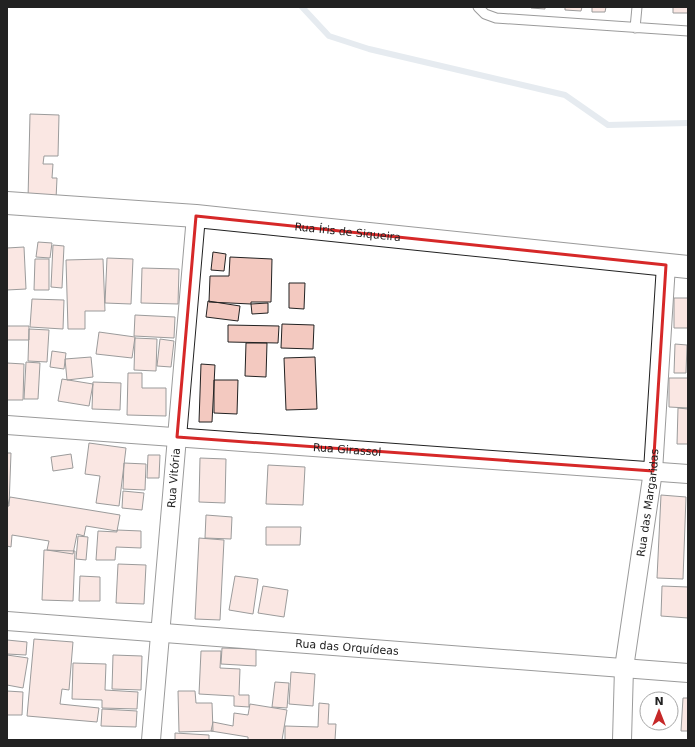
<svg xmlns="http://www.w3.org/2000/svg" width="695" height="747" font-family="'DejaVu Sans',sans-serif">
	<style>
		.lines { fill: none; stroke-linecap: round; stroke-linejoin: round }
		.stream { stroke: #c7d3dd; stroke-width: 6 }
		.building { fill: #f3c9c0; stroke: #222 }
		.service-casing { stroke: #222; stroke-width: 11 }
		.minor-casing { stroke: #222; stroke-width: 20 }
		.tertiary-casing { stroke: #222; stroke-width: 24 }
		.service { stroke: #fff; stroke-width: 9 }
		.minor { stroke: #fff; stroke-width: 18 }
		.tertiary { stroke: #fff; stroke-width: 22 }
		.marked { fill: none; stroke: #d62828; stroke-width: 3; stroke-linejoin: round }
		.labels { text-anchor: middle; dominant-baseline: central; stroke-width: 3; stroke-linejoin: round; paint-order: stroke }
		.street-label { font-size: 11px; fill: #222; stroke: #fff }
	</style>
	<rect width="100%" height="100%" fill="#fff"/>
	<g class="lines">
		<path class="stream" d="M302 7 329 36 369 49 565 95 608 125 688 123"/>
	</g>
	<path class="building" d="M531 7H545V9L531 8Z
		M565 7H582L581 11 565 10Z
		M592 7H606L605 12H592Z
		M673 7H688V13H673Z
		M30 114 59 115 58 156H44L43 164H53L52 178H57L56 199H28Z
		M38 242 52 243 50 258 36 257Z
		M53 245 64 246 62 288 51 287Z
		M24 247 26 289 7 290V248Z
		M213 252 226 254 224 271 211 270Z
		M230 257 272 259 271 302H251V304L209 302 210 276H229Z
		M107 258 133 259 131 304 105 303Z
		M35 259H49V290H34Z
		M103 259 105 311H85V329H68L66 260Z
		M142 268 179 269 178 304 141 303Z
		M289 283H305L304 309 289 308Z
		M674 298H688V328H674Z
		M32 299 64 300 63 329 30 327Z
		M208 301 240 306 238 321 206 317Z
		M268 303V313L252 314 251 304Z
		M135 315 175 317 174 338 134 336Z
		M282 324 314 325 313 349 281 348Z
		M228 325 279 326 278 343 228 342Z
		M7 326H29V340H7Z
		M29 329 49 330 47 362 28 361Z
		M99 332 135 337 132 358 96 354Z
		M135 338 157 339 156 371 134 370Z
		M160 339 174 341 171 367 157 366Z
		M246 343H267L266 377 245 376Z
		M675 344 687 345 686 373H674Z
		M52 351 66 353 64 369 50 367Z
		M91 357 93 377 67 380 65 359Z
		M315 357 317 409 286 410 284 358Z
		M26 362 40 363 38 399H24Z
		M7 363 24 364 23 400H7Z
		M201 364 215 365 212 422H199Z
		M128 373H142V388H166V416L127 415Z
		M669 378H688V408L669 407Z
		M62 379 93 384 89 406 58 401Z
		M214 380H238L237 414 214 413Z
		M93 382 121 383 120 410 92 409Z
		M678 408 688 409V444H677Z
		M89 443 126 448 119 506 96 503 100 476 85 474Z
		M7 453H11L9 506H7Z
		M71 454 73 468 53 471 51 457Z
		M148 455H160L159 478H147Z
		M200 458 226 459 225 503 199 502Z
		M124 463 146 464 145 490 123 489Z
		M268 465 305 467 303 505 266 504Z
		M123 491 144 493 142 510 122 508Z
		M661 495 686 497 683 579 657 578Z
		M10 497 120 515 117 531 86 526 84 536 77 534 73 554 47 550 49 541 12 535 11 547 7 546V509Z
		M206 515 232 517 231 539 205 538Z
		M266 527H301L300 545H266Z
		M117 530 141 531V548L116 547 115 560H96L98 531 117 532Z
		M78 536 88 537 86 560 76 559Z
		M199 538 224 540 220 620 195 619Z
		M44 550 75 551 73 601 42 600Z
		M118 564 146 565 144 604 116 603Z
		M80 576 100 577V601H79Z
		M235 576 258 579 253 614 229 610Z
		M263 586 288 590 284 617 258 613Z
		M662 586 688 587V618L661 616Z
		M34 639 73 642 69 690 62 689 60 704 99 708 97 722 27 716Z
		M7 640 27 642 26 655 7 654Z
		M222 648 256 649V666L221 664Z
		M201 651H221L220 668 240 669 239 695H249V707L234 706V696L199 694Z
		M7 655 28 658 23 688 7 685Z
		M113 655 142 656 141 690 112 689Z
		M73 663 106 664 105 690 138 692 137 709 102 708V700L72 699Z
		M291 672 315 674 313 706 289 704Z
		M275 682 289 683 287 708 272 707Z
		M7 691 23 692 22 715H7Z
		M178 691H195L196 703H212L213 731 179 732Z
		M683 698H688V731H681Z
		M319 703 329 704 328 724H336L335 740H285V726L318 727Z
		M250 704 287 710 282 740H248V737L211 731 213 722 233 726 234 713 248 715Z
		M102 709 137 711 136 727 101 726Z
		M175 733 209 735V740H175Z"/>
	<g class="lines">
		<g class="service-casing">
			<path id="service" d="M478 7 485 14 496 18 688 31
				M635 28 637 7"/>
		</g>
		<g class="minor-casing">
			<g id="minor">
				<path id="s1" d="M7 425 688 474"/>
				<path id="s2" d="M7 621 688 673"/>
				<path id="s3" d="M151 740 196 216"/>
				<path id="s4" d="M622 740 624 668 653 471 666 265"/>
			</g>
		</g>
		<g class="tertiary-casing">
			<g id="tertiary">
				<path id="s5" d="M7 203 196 216 688 267"/>
			</g>
		</g>
		<use href="#service" class="service"/>
		<use href="#minor" class="minor"/>
		<use href="#tertiary" class="tertiary"/>
	</g>
	<path d="M0 0H695V747H0ZM196 216 666 265 653 471 177 437Z" fill="#fff" fill-opacity=".55" fill-rule="evenodd"/>
	<path class="marked" d="M196 216 666 265 653 471 177 437Z"/>
	<g class="labels">
		<g class="street-label">
			<text stroke="none"><textPath href="#s5" startOffset="342">Rua Íris de Siqueira</textPath></text>
			<text stroke="none"><textPath href="#s1" startOffset="341">Rua Girassol</textPath></text>
			<text stroke="none"><textPath href="#s3" startOffset="263">Rua Vitória</textPath></text>
			<text stroke="none"><textPath href="#s4" startOffset="239">Rua das Margaridas</textPath></text>
			<text stroke="none"><textPath href="#s2" startOffset="341">Rua das Orquídeas</textPath></text>
		</g>
	</g>
	<rect width="695" height="747" fill="none" stroke="#222222" stroke-width="16"/>
	<g transform="translate(659 711)"><circle r="19" fill="#ffffff" stroke="#a7a7a7"/>
	<path d="M0-3L7 15L0 10L-7 15Z" fill="#c62828"/>
	<text y="-6" font-size="11" font-weight="bold" text-anchor="middle" fill="#222222">N</text>
	</g>
</svg>
